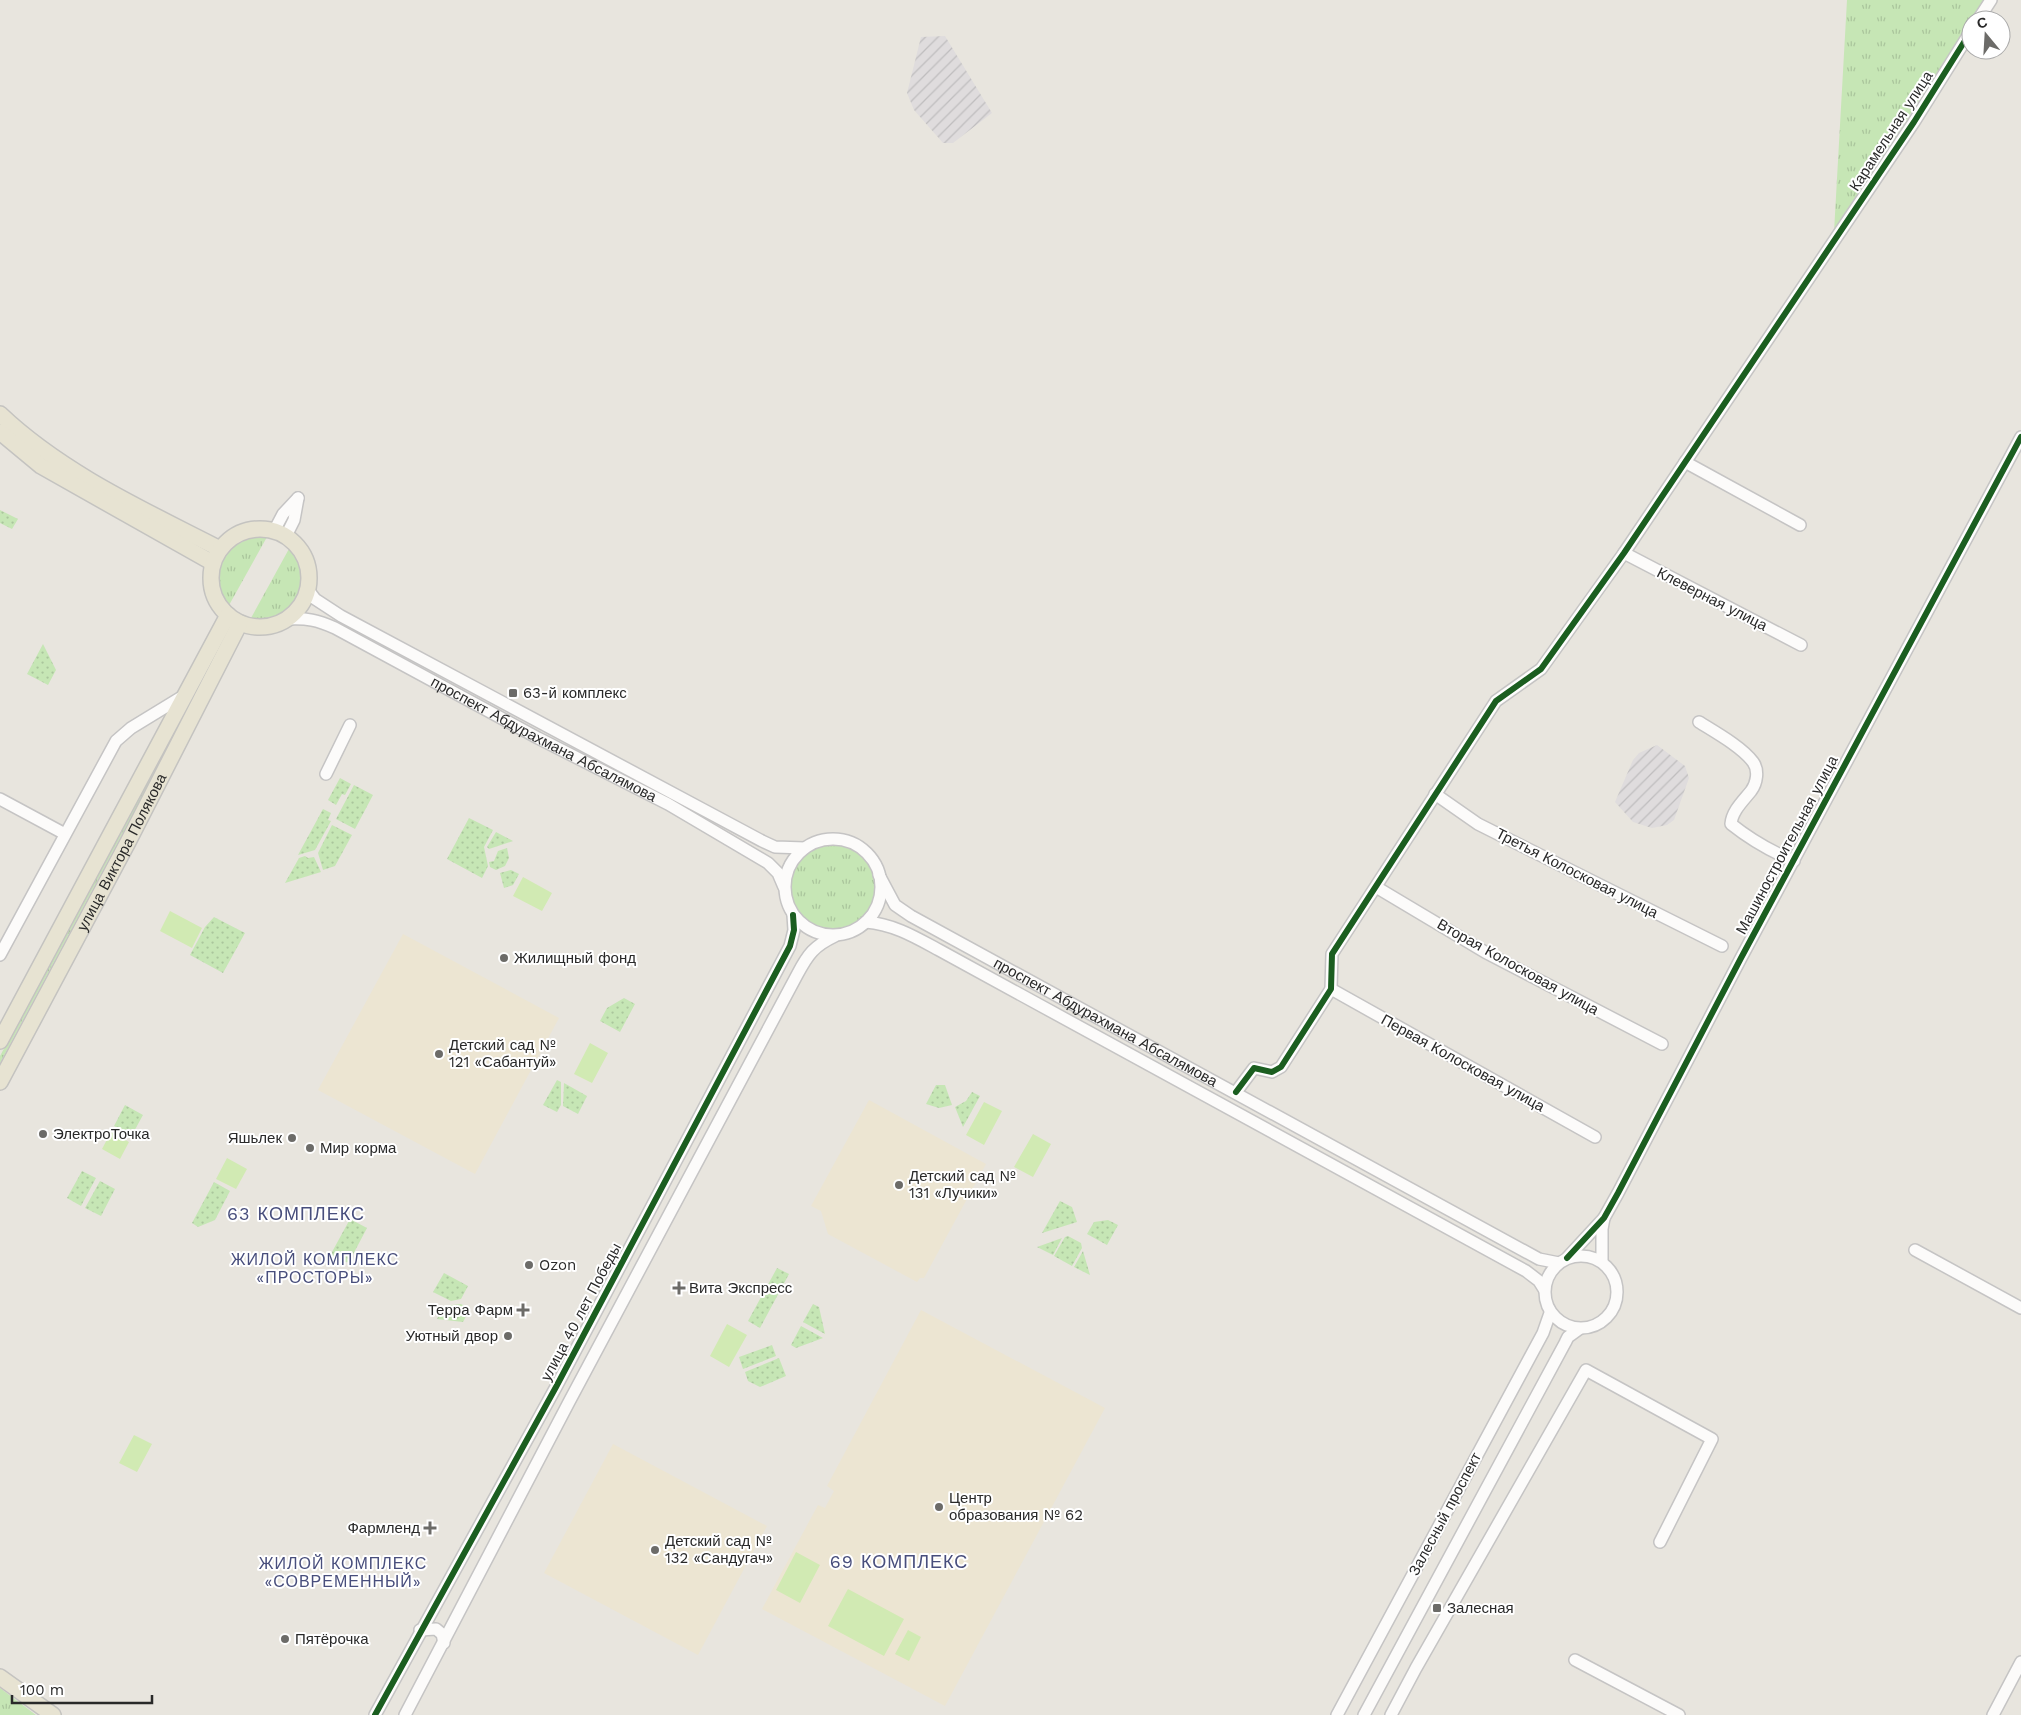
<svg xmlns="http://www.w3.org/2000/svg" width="2021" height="1715" font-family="'Work Sans',sans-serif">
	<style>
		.industrial { fill: url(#industrial-furrows) }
		.education { fill: #ece5d2 }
		.grass { fill: url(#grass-tufts) }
		.park { fill: url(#park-dots) }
		.pitch { fill: #d1eab3 }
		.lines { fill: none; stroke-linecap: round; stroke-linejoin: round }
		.minor-casing { stroke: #c5c4c4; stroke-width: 14 }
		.major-casing { stroke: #c4c3c0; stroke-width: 18 }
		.minor { stroke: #fcfbfa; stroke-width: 11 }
		.major { stroke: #e7e3d2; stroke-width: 15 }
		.cycleway-casing { stroke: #fff; stroke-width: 9 }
		.cycleway { stroke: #1b5e20; stroke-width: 6 }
		.poi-dot { fill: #6c6b68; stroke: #fff; stroke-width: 2 }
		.labels { text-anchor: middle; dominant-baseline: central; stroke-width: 4; stroke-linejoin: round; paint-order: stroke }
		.street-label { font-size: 15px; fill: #292929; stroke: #fff }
		.poi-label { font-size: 15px; fill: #292929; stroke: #fff; text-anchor: start }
		.neighbourhood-label { font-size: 16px; letter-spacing: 1px; fill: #484e7c; stroke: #fff }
		.quarter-label { font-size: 18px; letter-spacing: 1px; fill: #484e7c; stroke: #fff }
	</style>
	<defs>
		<pattern id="industrial-furrows" width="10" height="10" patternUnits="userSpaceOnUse" patternTransform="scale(1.25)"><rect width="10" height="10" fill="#dfdcdd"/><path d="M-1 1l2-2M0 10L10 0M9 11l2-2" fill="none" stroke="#bfbdbe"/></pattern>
		<pattern id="grass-tufts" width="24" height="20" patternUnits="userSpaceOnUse" patternTransform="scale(1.25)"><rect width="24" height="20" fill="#c6e6b5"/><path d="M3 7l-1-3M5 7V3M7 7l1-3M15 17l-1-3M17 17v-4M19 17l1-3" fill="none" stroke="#aac59c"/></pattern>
		<pattern id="park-dots" width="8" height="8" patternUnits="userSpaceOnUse" patternTransform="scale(1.25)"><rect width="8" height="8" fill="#c6e6b5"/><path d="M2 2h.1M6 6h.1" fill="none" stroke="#aac59c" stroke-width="1.8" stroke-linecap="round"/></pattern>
	</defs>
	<rect width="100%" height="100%" fill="#e8e5de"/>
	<path class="industrial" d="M945 36 992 113 953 143H943L914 110 907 93 921 37Z
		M1657 745 1685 766 1689 778 1674 820 1667 825 1652 828 1633 822 1615 802 1633 760 1639 753Z"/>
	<path class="education" d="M403 934 559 1018 475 1174 318 1090Z
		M869 1100 986 1164 924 1278H920L917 1282 828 1234 821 1211 811 1206Z
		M921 1310 1105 1408 945 1706 762 1609 818 1505 825 1508 826 1506 834 1491 827 1486Z
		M613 1444 767 1526 698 1655 544 1573Z"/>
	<path class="grass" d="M1847 0H1984L1834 232Z
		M259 536 267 537 228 607C208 574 222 543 259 536Z
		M290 547C295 553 299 560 301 568 310 600 282 624 251 618Z
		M229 627 232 628 0 1063V1056Z
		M791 887a42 42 0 1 1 84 0a42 42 0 1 1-84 0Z
		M0 1688 36 1715H0Z"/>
	<path class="park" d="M0 510 18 519 12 529 0 523Z
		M43 644 56 670 48 685 27 674Z
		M340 778 351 784 345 795 342 794 336 805 328 800Z
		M354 785 373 795 355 829 336 819Z
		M323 809 331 813 328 820 331 821 315 850 298 855Z
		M469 818 493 830 484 847 488 866 482 878 447 859Z
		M332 825 352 835 335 866 323 870 318 853Z
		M496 832 513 841 489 849 487 847Z
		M507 848 509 858 505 866 496 870 490 867 489 862 494 861 498 851Z
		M305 856 308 858 314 857 321 872 285 883 299 858Z
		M511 870 519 874 513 885 504 888 500 873Z
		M214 917 245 933 223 973 190 955 205 927Z
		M624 998 635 1004 620 1032 600 1021 607 1008Z
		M557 1080 561 1082V1105L557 1112 543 1105Z
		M564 1083 587 1096 578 1114 563 1106Z
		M936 1085H945L952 1105 939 1108 926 1104Z
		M972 1092 980 1096 963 1127 955 1107 966 1101Z
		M125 1105 143 1115 132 1135 114 1126Z
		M82 1171 96 1178 81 1206 67 1198Z
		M100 1181 115 1189 101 1216 85 1208Z
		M214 1182 230 1191 215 1220 198 1227 192 1223Z
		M1060 1201 1072 1207 1077 1222 1042 1233Z
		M350 1219 367 1228 349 1262 326 1263Z
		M1108 1220 1118 1225 1107 1245 1087 1234 1094 1222Z
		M1068 1236 1081 1243 1082 1248 1072 1266 1054 1256 1065 1237Z
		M1062 1238 1053 1255 1037 1247Z
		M1083 1251 1090 1275 1074 1267Z
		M777 1268 789 1274 760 1328 748 1321Z
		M444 1273 468 1286 461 1299 451 1301 433 1292Z
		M461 1304 470 1309 463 1322 437 1319 444 1306Z
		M813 1304 819 1307 825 1334 803 1322Z
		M801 1326 823 1338 796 1348 791 1345Z
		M772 1345 776 1356 743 1369 739 1357Z
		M779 1358 786 1376 760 1387 748 1381 745 1372Z"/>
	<path class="pitch" d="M523 877 552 893 542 911 513 896Z
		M170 911 202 928 192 948 160 931Z
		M590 1043 608 1053 592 1083 574 1074Z
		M984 1102 1002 1111 984 1145 966 1135Z
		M111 1132 129 1142 120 1159 102 1149Z
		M1033 1134 1051 1144 1033 1177 1014 1167Z
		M227 1158 247 1169 236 1189 216 1179Z
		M727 1324 747 1335 729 1367 710 1356Z
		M134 1435 152 1444 137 1472 119 1463Z
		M796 1552 820 1565 800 1603 776 1590Z
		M848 1589 904 1619 884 1656 828 1626Z
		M908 1630 921 1637 909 1661 895 1654Z"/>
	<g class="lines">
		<g class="minor-casing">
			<g id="minor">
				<path d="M1978 20 1991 0"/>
				<path d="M1685 462 1800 525"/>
				<path d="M274 531 283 514 298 498"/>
				<path d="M286 536 294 520 298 498"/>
				<path d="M1624 553 1801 645"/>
				<path d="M309 591 315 599 341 616 762 841 775 847 805 848"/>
				<path id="s1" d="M288 619C307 618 317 620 335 628L538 738 668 804 768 863 778 873 784 887"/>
				<path d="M1699 722C1715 732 1742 747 1753 762 1759 770 1757 783 1751 791 1743 801 1732 811 1731 824 1751 840 1770 851 1794 861"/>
				<path d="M326 774 350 725"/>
				<path d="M1435 794 1478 824 1722 946"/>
				<path d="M0 799 65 834"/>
				<circle cx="833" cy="887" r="48"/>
				<path id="s2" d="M879 875 895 905 911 916 1539 1259 1559 1263"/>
				<path d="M1376 887 1485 952 1662 1044"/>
				<path d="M866 922C893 924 915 937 939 950L1526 1271 1539 1281 1544 1289"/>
				<path d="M0 955 116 741 131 728 185 695"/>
				<path d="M1331 989 1595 1137"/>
				<path d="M1236 1092 1254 1068 1272 1072 1281 1067 1331 989 1332 954 1496 701 1541 669 1624 553 1914 122 1971 31"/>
				<path d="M1915 1250 2021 1308"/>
				<circle cx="1581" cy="1292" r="36"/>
				<path d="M1567 1258 1604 1218 1618 1193 1741 958 2021 437"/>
				<path d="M1602 1262V1229L1604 1218"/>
				<path d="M420 1630 436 1629 442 1634 444 1643"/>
				<path d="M1575 1660 1679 1715"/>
				<path d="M375 1715 556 1387 790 946 794 930 793 915"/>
				<path d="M405 1715 569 1402 797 975C808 954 814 946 835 936"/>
				<path d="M1337 1715 1543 1333 1550 1313"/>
				<path d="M1364 1715 1565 1343 1568 1337 1579 1329"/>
				<path d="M1391 1715 1416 1668 1586 1370 1712 1439 1660 1542"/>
				<path d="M1993 1715 2021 1662"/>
			</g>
		</g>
		<g class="major-casing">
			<g id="major">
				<path d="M0 414C62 473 144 510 220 549"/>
				<path d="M0 432 41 466 213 563"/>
				<circle cx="260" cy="578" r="49"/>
				<path d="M0 1041 228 615"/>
				<path id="s3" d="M0 1082 128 842 240 623"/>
				<path d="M0 1677 53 1715"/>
			</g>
		</g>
		<use href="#minor" class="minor"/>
		<use href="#major" class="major"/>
		<g class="cycleway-casing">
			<path id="cycleway" d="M1236 1092 1254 1068 1272 1072 1281 1067 1331 989 1332 954 1496 701 1541 669 1624 553 1914 122 1971 31
				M1567 1258 1604 1218 1618 1193 1741 958 2021 437
				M375 1715 556 1387 790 946 794 930 793 915"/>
		</g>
		<use href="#cycleway" class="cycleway"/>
	</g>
	<g class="poi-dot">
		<rect x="508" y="688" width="10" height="10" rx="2.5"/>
		<circle cx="504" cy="958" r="5"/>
		<circle cx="439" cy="1054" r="5"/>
		<circle cx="43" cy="1134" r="5"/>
		<circle cx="292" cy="1138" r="5"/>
		<circle cx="310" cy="1148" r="5"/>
		<circle cx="899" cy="1185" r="5"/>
		<circle cx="529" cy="1265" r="5"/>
		<path d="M676.5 1280.5h5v5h5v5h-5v5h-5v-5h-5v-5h5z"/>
		<path d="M520.5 1302.5h5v5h5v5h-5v5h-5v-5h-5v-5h5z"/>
		<circle cx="508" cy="1336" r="5"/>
		<circle cx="939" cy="1507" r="5"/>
		<path d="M427.5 1520.5h5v5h5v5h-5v5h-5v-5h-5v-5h5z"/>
		<circle cx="655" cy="1550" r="5"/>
		<rect x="1432" y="1603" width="10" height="10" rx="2.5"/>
		<circle cx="285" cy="1639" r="5"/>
	</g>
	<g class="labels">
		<g class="street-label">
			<text transform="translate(1891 131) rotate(-57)">Карамельная улица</text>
			<text transform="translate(1712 599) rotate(27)">Клеверная улица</text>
			<text stroke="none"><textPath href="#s1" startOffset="285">проспект Абдурахмана Абсалямова</textPath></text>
			<text transform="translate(1787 845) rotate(-62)">Машиностроительная улица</text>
			<text stroke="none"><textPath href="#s3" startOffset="260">улица Виктора Полякова</textPath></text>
			<text transform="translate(1577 873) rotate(27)">Третья Колосковая улица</text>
			<text transform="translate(1518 967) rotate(29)">Вторая Колосковая улица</text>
			<text stroke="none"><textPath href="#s2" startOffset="275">проспект Абдурахмана Абсалямова</textPath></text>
			<text transform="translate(1463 1063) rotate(29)">Первая Колосковая улица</text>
			<text transform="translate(581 1312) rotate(-62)">улица 40 лет Победы</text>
			<text transform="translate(1445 1514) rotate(-62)">Залесный проспект</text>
		</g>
		<g class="poi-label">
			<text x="523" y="693">63-й комплекс</text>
			<text x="514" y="958">Жилищный фонд</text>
			<text x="449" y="1045">Детский сад №<tspan x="449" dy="17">121 «Сабантуй»</tspan></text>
			<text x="53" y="1134">ЭлектроТочка</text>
			<text x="282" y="1138" text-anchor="end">Яшьлек</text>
			<text x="320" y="1148">Мир корма</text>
			<text x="909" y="1176">Детский сад №<tspan x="909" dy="17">131 «Лучики»</tspan></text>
			<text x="539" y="1265">Ozon</text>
			<text x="689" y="1288">Вита Экспресс</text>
			<text x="513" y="1310" text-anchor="end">Терра Фарм</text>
			<text x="498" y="1336" text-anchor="end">Уютный двор</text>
			<text x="949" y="1498">Центр<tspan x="949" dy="17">образования № 62</tspan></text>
			<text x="420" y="1528" text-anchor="end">Фармленд</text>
			<text x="665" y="1541">Детский сад №<tspan x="665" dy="17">132 «Сандугач»</tspan></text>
			<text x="1447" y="1608">Залесная</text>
			<text x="295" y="1639">Пятёрочка</text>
		</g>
		<g class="neighbourhood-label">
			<text x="315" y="1259">ЖИЛОЙ КОМПЛЕКС<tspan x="315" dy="18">«ПРОСТОРЫ»</tspan></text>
			<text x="343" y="1563">ЖИЛОЙ КОМПЛЕКС<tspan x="343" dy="18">«СОВРЕМЕННЫЙ»</tspan></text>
		</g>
		<g class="quarter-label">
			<text x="296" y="1213">63 КОМПЛЕКС</text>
			<text x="899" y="1561">69 КОМПЛЕКС</text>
		</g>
	</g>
	<g transform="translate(1986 35) rotate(342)"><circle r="24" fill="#ffffff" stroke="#a9a9a9"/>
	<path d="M0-4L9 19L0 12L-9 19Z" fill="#6c6b68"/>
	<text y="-8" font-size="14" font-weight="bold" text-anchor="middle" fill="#292929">С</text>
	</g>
	<path d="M12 1695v8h140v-8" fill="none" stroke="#292929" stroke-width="2.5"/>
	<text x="20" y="1695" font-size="15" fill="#292929" stroke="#ffffff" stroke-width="4" paint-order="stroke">100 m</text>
</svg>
